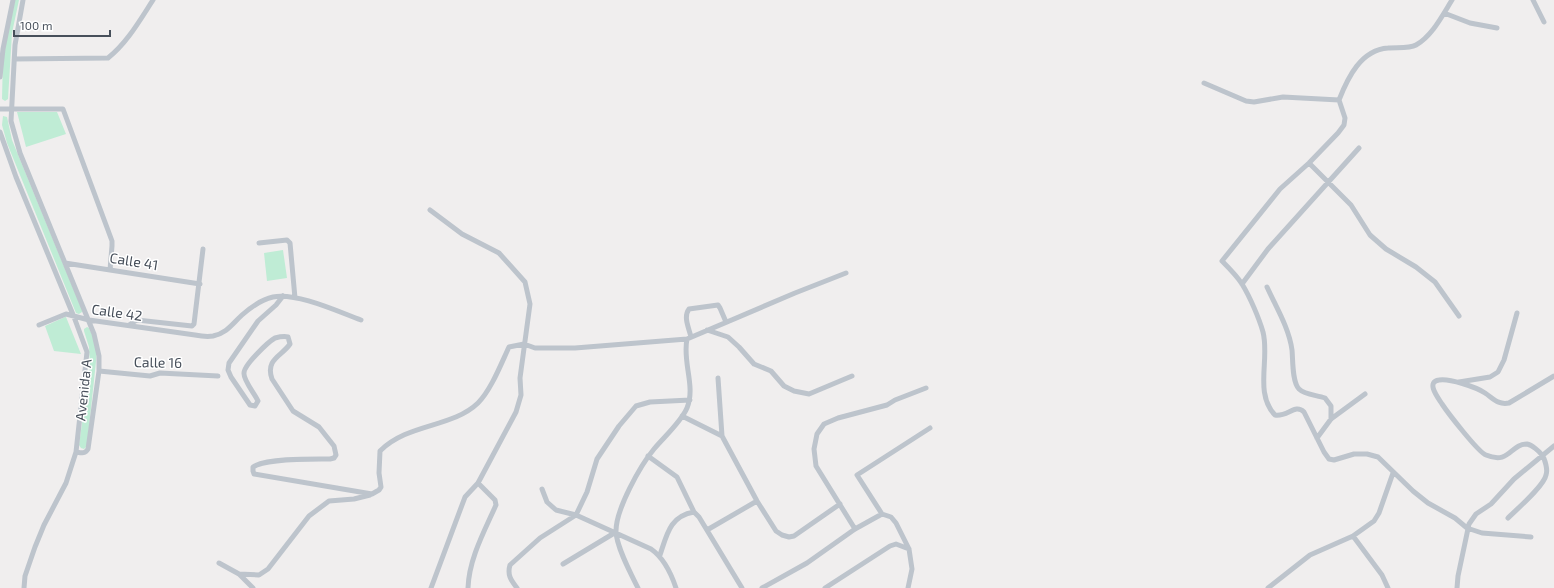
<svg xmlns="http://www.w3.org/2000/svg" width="1554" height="588" font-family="'Exo 2',sans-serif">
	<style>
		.green { fill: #bfecd5 }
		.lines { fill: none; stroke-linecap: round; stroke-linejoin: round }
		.minor { stroke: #bdc4cc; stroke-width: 5 }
		.labels { text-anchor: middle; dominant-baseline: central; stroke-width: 3; stroke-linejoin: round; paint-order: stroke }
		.street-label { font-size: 14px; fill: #474f5a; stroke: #fff }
	</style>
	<rect width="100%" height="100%" fill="#f0eeee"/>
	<path class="green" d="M15 0H19L12 33 8 99 5 101 2 99 3 57Z
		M17 112H57L66 134 26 147Z
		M3 116 7 117 12 140 82 310V312L79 314 76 313 7 143 2 125Z
		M283 250 287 278 267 281 264 253Z
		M65 317H66L81 354 54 351 45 326Z
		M87 327 89 328 96 344 97 352 87 446 84 449 81 448 79 445 90 366 89 347 84 331V329Z"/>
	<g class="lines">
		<path class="minor" d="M23 0 15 45 11 121 20 153 94 334 99 356V371L88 449C85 454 82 453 76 452
			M1452 0C1442 16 1432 36 1416 45 1409 49 1396 47 1388 48 1361 50 1348 77 1339 100L1345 118 1344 125 1338 133 1309 163 1280 189 1222 261C1229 268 1237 276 1242 284 1250 297 1259 318 1263 332 1270 359 1254 393 1275 415 1288 417 1295 403 1304 412L1324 452 1329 459 1334 460 1354 454H1367L1378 457 1413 491 1428 503 1455 518 1467 528 1482 533 1531 537
			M1533 0 1544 22
			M1444 13 1470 23 1497 28
			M14 59 108 58C127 43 140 20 153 0
			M0 77 3 49 13 0
			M1204 83 1246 101 1254 102 1283 97 1339 100
			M0 109H63L112 241V246L110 270
			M0 132 16 177 74 317 87 352 76 452 66 483 44 525 35 547 25 576 24 588
			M1309 163 1351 205 1370 235 1386 249 1416 267 1435 282 1459 316
			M430 210 462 234 499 253 525 282 530 304 520 378 521 395 516 412 478 483 465 497 431 588
			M259 243 287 240 290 243 295 298
			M65 263 200 284
			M1242 284 1268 249 1359 148
			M1267 287C1276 307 1289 328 1292 350 1293 360 1292 382 1299 389 1305 395 1317 395 1325 398L1331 406V419
			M283 296 276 305 258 321 229 363 228 370 231 377 250 405 255 406 258 401C255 394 243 380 244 373 244 365 268 342 275 338 279 337 284 336 288 337L290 344C282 356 265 359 272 379L293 411 319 427 334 446 336 455 334 458 330 459C312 459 267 458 253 467V471L254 474 372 494 379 490 381 487 379 473 380 451C408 423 452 428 478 403 491 390 501 364 509 347L524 344 535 348H575L687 339 795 293 846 273
			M39 325 66 314 89 320 195 335C200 336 207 337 213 336 227 333 232 324 242 315 250 308 263 299 273 297 296 292 339 312 361 320
			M129 325 137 320 192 326 194 324 203 249
			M707 330 728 337 739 347 754 364 771 371 784 386 794 391 809 394 852 376
			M691 337C689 328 683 317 689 309L718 305 720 308 726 322
			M99 371 150 376 160 373 218 376
			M718 378 722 436
			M1459 382 1490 377 1498 372 1504 360 1517 313
			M682 416 722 436 757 501 776 531 782 535 789 537 794 536 840 504
			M1317 438 1331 419 1365 394
			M648 456 677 477 694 512 699 517 742 588
			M542 489 547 502 556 510 576 515 651 549C664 558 671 573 676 588
			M1508 518C1517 509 1544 486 1546 475 1548 470 1545 459 1542 455 1539 451 1532 445 1527 444 1510 444 1510 465 1486 455 1478 452 1448 413 1442 404 1439 399 1425 382 1439 380 1449 378 1476 387 1485 393 1494 399 1498 405 1509 403L1554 376
			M855 529 816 466 814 449 817 434 824 424 838 418 887 405 895 400 926 388
			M707 530 757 501
			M1353 536 1382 575 1388 588
			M660 555C667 534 670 516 694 512
			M219 563 239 574 253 588
			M563 564 616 532
			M239 574 259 575 268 569 309 516 329 501 354 499 370 495
			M468 588C469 559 484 532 496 505L495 500 478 483
			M517 588C511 580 507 575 510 565L540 538 576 515 587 492 597 459 619 426 636 406 650 402 690 400
			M638 588C631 574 616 546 616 531 616 509 640 466 654 449 664 437 681 422 687 408 696 386 682 362 687 339
			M762 588 807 563 855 529 882 514
			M825 588 890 546 896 544 909 549
			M908 588 912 569 909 549 896 523 891 517 882 514 857 475 930 428
			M1268 588 1310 555 1353 536 1374 521 1379 513 1393 473
			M1457 588 1458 576 1469 524 1476 514 1491 504 1514 479 1554 446"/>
	</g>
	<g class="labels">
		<g class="street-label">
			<text transform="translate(134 261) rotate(9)">Calle 41</text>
			<text transform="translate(117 312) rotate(8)">Calle 42</text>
			<text transform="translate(158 362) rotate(1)">Calle 16</text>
			<text transform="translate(83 390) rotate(-84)">Avenida A</text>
		</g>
	</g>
	<path d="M14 30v6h96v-6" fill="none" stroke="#474f5a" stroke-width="2"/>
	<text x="20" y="30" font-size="12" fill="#474f5a" stroke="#ffffff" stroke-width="3" paint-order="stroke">100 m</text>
</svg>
